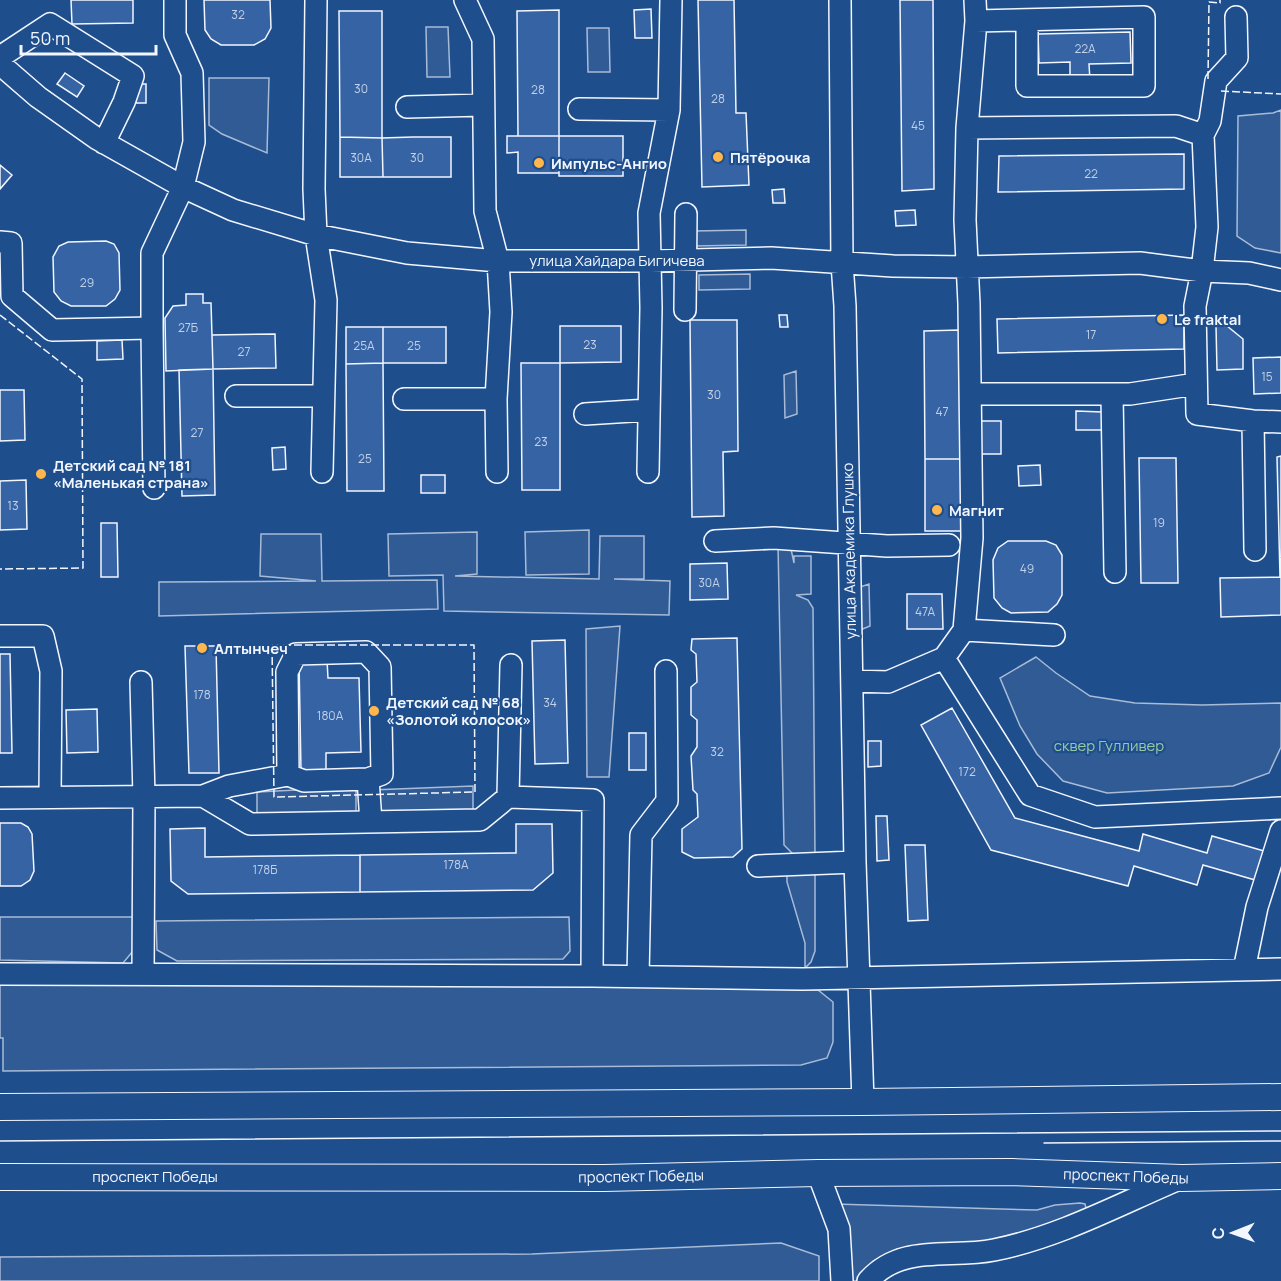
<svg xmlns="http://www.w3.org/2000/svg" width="1281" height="1281" font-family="Manrope,sans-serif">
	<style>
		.built { fill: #305b95; stroke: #a8bbd7; stroke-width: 1.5 }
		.building { fill: #3563a3; stroke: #f2f6ff; stroke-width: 1.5 }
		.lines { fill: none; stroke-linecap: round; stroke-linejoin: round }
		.minor-casing { stroke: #f2f6ff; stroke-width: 24 }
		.major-casing { stroke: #f2f6ff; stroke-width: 28 }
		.minor { stroke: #1f4e8c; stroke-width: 21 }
		.major { stroke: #1f4e8c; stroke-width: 26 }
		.tram { stroke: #f2f6ff; stroke-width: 1.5 }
		.fence { stroke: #f2f6ff; stroke-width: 1.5; stroke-dasharray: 8 3; stroke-linecap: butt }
		.poi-dot { fill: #ffb74d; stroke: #1f4e8c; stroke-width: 2 }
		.labels { text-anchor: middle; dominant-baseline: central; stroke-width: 4.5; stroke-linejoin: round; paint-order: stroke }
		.number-label { font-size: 12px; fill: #c3d1e8 }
		.poi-label { font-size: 15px; font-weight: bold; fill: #f2f6ff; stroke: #1f4e8c; text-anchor: start }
		.street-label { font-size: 15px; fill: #f2f6ff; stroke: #1f4e8c }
		.park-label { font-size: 15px; fill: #97c8a6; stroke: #1f4e8c }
	</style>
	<rect width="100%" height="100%" fill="#1f4e8c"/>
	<path class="built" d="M426 27H448L450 77H427Z
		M587 28H609L610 72H588Z
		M209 78H269L267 153 222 134 209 125Z
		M1281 110V253L1255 248 1237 236 1238 116 1273 113Z
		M746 230V245L695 246V231Z
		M750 274V289L699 290V275Z
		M796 371 797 414 785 418 784 375Z
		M589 530V574L526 575 525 532Z
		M477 532V574L455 576 599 579 600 536H644V579H614L670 581 669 615 444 611 443 575 389 576 388 534Z
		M261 534H321L322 581 437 580 438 609 159 616V582L316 581 260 576Z
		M778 545 791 549 794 563V556H811V594L796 595 808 600 813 608 815 855 795 856 784 845Z
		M869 584 870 626 858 631 857 588Z
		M620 626 609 777H587L586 629Z
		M1036 657 1056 673 1090 696 1135 703 1202 705 1281 703V747L1269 773 1233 786 1107 793 1063 781 1037 754 1020 726 1000 678Z
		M473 786V814L372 815 371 790Z
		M356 787V815H257V792Z
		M815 867V951L811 962 805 968V943L787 882V873Z
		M0 917H133V951L123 963 0 960Z
		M569 917 570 951 563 959 177 961 157 950 156 921Z
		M0 985 628 986 818 990 833 1002V1042L827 1058 801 1065 3 1071V1038H0Z
		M1080 1203 1085 1204 1086 1208 1078 1216 1019 1241 897 1249 873 1261 856 1281H845L835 1204 1037 1210 1055 1205Z
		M781 1243 819 1256V1281H0V1257L532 1254Z"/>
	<path class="building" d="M71 0H133V23L72 24Z
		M204 0H270L271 28 265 39 254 45H221L211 39 205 30Z
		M698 0H734L736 113H746L749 185 702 187Z
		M900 0H933L934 189 902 191Z
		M651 9 652 38H635L634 10Z
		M559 10V136H518L517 11Z
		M339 11H382V138L340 137Z
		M1130 32 1131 63 1089 64 1090 81 1070 82V62L1039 63 1038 34Z
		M65 73 84 86 77 97 57 84Z
		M136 84H146V103H136Z
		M507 136H559V173H518V152L507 153Z
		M559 136H623V176H559Z
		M340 137 382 138 383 177H340Z
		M413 137H451V177H383L382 138Z
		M1184 154V189L998 192 999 156Z
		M0 165 12 175 0 189Z
		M784 189 785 203H773L772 190Z
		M915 210 916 225 896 226 895 211Z
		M106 241 114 244 119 253 120 290 115 299 106 306H71L61 301 54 292 53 257 59 246 68 242Z
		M186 294H203V303H211L213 369 166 371 165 318 173 306 186 305Z
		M779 315H787L788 327H780Z
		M1184 315V349L998 353 997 319Z
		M690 320H737L738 451 723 452 724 516 692 517Z
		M560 326H621V362L560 363Z
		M1216 326H1227L1243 339V369L1217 370Z
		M346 327H383V363L346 364Z
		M383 327H446V363H383Z
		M959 330 960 459H925L924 331Z
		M275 334 276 368 213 369 212 335Z
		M122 340 123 359 97 360V341Z
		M1281 357V393L1254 394 1253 358Z
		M383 363 384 491H347L346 364Z
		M521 363H560V490H522Z
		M213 369 215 495 182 496 179 370Z
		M0 390H24L25 440 0 441Z
		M1076 411 1102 412V430H1076Z
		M979 421H1001V454H979Z
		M285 447 286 469 273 470 272 448Z
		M1281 456V615L1221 617 1220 578 1280 577 1277 457Z
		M1139 458H1176L1178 583H1141Z
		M925 459H967V531H925Z
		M1040 465 1041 485 1019 486 1018 466Z
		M421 475H445V493H421Z
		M26 480 27 529 0 530V481Z
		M101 523H117L118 577H101Z
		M1008 541H1046L1056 545 1062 555V595L1057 604 1048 612 1011 613 1002 608 994 598 993 560 998 548Z
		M727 563 728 599 690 600V564Z
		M907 594H942L943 629H907Z
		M737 638 742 849 733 857 694 858 682 852V829L698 817 697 794 693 790 691 756 697 747V720L691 715V687L697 682 696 654 691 650 692 639Z
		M565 640 568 763 535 764 532 641Z
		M185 646H216L219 773H189Z
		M0 654H10L12 753H0Z
		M327 660 328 678H359L361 752 326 753V770H301L299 661Z
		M952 708 1015 818 1139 851 1143 834 1207 853 1212 836 1271 853 1262 882 1203 865 1197 885 1134 866 1128 886 991 850 921 725Z
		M97 709 98 752 67 753 66 710Z
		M629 733H646V770H629Z
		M868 741H881V766L868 767Z
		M876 816H887L889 860 877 861Z
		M0 823H21L28 827 32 834 34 871 30 880 21 886H0Z
		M516 824H552L553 873 533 890 360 892V855L516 853Z
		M205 828V857L360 855V892L188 894 171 881 170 829Z
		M905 845H925L928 920 908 921Z"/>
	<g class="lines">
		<g class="minor-casing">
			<path id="minor" d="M316 0 314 189 316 235 326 300 322 472
				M465 0 483 39 485 211 498 261 501 312 496 399 497 472
				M840 0 842 263 845 306 855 862 863 1102
				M1236 17 1237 58 1216 81 1210 121 1203 135 1207 227 1202 271 1195 306 1197 414 1253 421 1281 422
				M976 21 1144 17V86H1027V21
				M0 57 50 24 133 76 124 102 104 143
				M0 64 38 97 96 138 183 187 233 210 316 235 407 253 498 261H650L771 258 893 266 967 267 1140 263 1202 271 1249 273 1281 280
				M407 107 482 105
				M579 109 669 110
				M967 128 1176 126 1203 135
				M0 242 11 243 12 296 52 330 152 328V253L183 187 194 142 192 73 175 35V0
				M685 310 686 214
				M152 328 154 488
				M971 394H1130L1196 384
				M1112 395 1115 572
				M236 396H322
				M404 399H496
				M585 414 648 410
				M1253 421 1255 550
				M648 472 651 308 649 213 669 110 671 0
				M715 541 774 538 887 546 949 545
				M964 630 1054 635
				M0 636H43L51 671 50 797
				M944 658 1030 795 1095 817 1281 808
				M852 681 888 682 944 658 964 630 972 538 969 304 965 220 967 128 976 21 975 0
				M141 682 144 797 143 974
				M368 779 304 781 288 775 287 672 296 654 366 652 380 667 382 774 368 779 371 822
				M203 796 229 786 288 775
				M508 797 511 665
				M0 798 203 796 250 824 480 820 508 797 593 800 592 976
				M758 866 855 862
				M1244 970 1257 907 1281 831
				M0 974 592 976 803 979 1281 969
				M638 976 641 835 667 801 666 671
				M818 1173 839 1229 842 1281
				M868 1281C902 1243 949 1259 994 1250 1059 1237 1118 1205 1179 1179"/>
		</g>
		<g class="major-casing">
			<path id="major" d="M0 1107 863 1102 1281 1097
				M0 1177 604 1178 818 1173 1012 1172 1182 1178 1281 1176"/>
		</g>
		<use href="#minor" class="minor"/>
		<use href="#major" class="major"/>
		<path class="tram" d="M0 1141 1281 1131
			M1044 1143 1281 1141"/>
		<path class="fence" d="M1208 79 1209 2 1220 3V0
			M1221 91 1281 94
			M0 315 82 379 83 568 0 569
			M272 645H474L475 792 274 797Z"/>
	</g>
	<g class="poi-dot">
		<circle cx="718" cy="157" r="6"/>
		<circle cx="539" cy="163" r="6"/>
		<circle cx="1162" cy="319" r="6"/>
		<circle cx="41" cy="474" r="6"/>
		<circle cx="937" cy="510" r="6"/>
		<circle cx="202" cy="648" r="6"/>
		<circle cx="374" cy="711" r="6"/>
	</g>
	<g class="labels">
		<g class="number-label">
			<text x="238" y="14">32</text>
			<text x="1085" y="48">22А</text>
			<text x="361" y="88">30</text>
			<text x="538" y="89">28</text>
			<text x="718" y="98">28</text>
			<text x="918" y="125">45</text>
			<text x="361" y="157">30А</text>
			<text x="417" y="157">30</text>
			<text x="1091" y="173">22</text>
			<text x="87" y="282">29</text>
			<text x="188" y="327">27Б</text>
			<text x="1091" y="334">17</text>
			<text x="590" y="344">23</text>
			<text x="364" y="345">25А</text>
			<text x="414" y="345">25</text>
			<text x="244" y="351">27</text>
			<text x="1267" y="376">15</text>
			<text x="714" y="394">30</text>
			<text x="942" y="411">47</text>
			<text x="197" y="432">27</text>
			<text x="541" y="441">23</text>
			<text x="365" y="458">25</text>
			<text x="13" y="505">13</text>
			<text x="1159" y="522">19</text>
			<text x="1027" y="568">49</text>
			<text x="709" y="582">30А</text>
			<text x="925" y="611">47А</text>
			<text x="202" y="694">178</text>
			<text x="550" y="702">34</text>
			<text x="330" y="715">180А</text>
			<text x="717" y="751">32</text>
			<text x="967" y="771">172</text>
			<text x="456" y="864">178А</text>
			<text x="265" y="869">178Б</text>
		</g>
		<g class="poi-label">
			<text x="730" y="157">Пятёрочка</text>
			<text x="551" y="163">Импульс-Ангио</text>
			<text x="1174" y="319">Le fraktal</text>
			<text x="53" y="465">Детский сад № 181<tspan x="53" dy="17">«Маленькая страна»</tspan></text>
			<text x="949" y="510">Магнит</text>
			<text x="214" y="648">Алтынчеч</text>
			<text x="386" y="702">Детский сад № 68<tspan x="386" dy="17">«Золотой колосок»</tspan></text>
		</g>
		<g class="street-label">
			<text x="617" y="260">улица Хайдара Бигичева</text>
			<text transform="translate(849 551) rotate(-91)">улица Академика Глушко</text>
			<text x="155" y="1176">проспект Победы</text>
			<text transform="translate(641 1176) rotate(-1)">проспект Победы</text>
			<text transform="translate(1126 1176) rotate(2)">проспект Победы</text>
		</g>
		<g class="park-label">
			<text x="1109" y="745">сквер Гулливер</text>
		</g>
	</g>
	<g transform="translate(1233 1233) rotate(269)" stroke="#1f4e8c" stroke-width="4.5" paint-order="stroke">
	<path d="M0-4.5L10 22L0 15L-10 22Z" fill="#f2f6ff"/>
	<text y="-9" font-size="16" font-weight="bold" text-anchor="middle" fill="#f2f6ff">С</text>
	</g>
	<path d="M21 45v9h135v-9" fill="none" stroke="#f2f6ff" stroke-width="3"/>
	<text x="30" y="45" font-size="18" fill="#f2f6ff" stroke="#1f4e8c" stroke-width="4.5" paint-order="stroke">50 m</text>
</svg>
